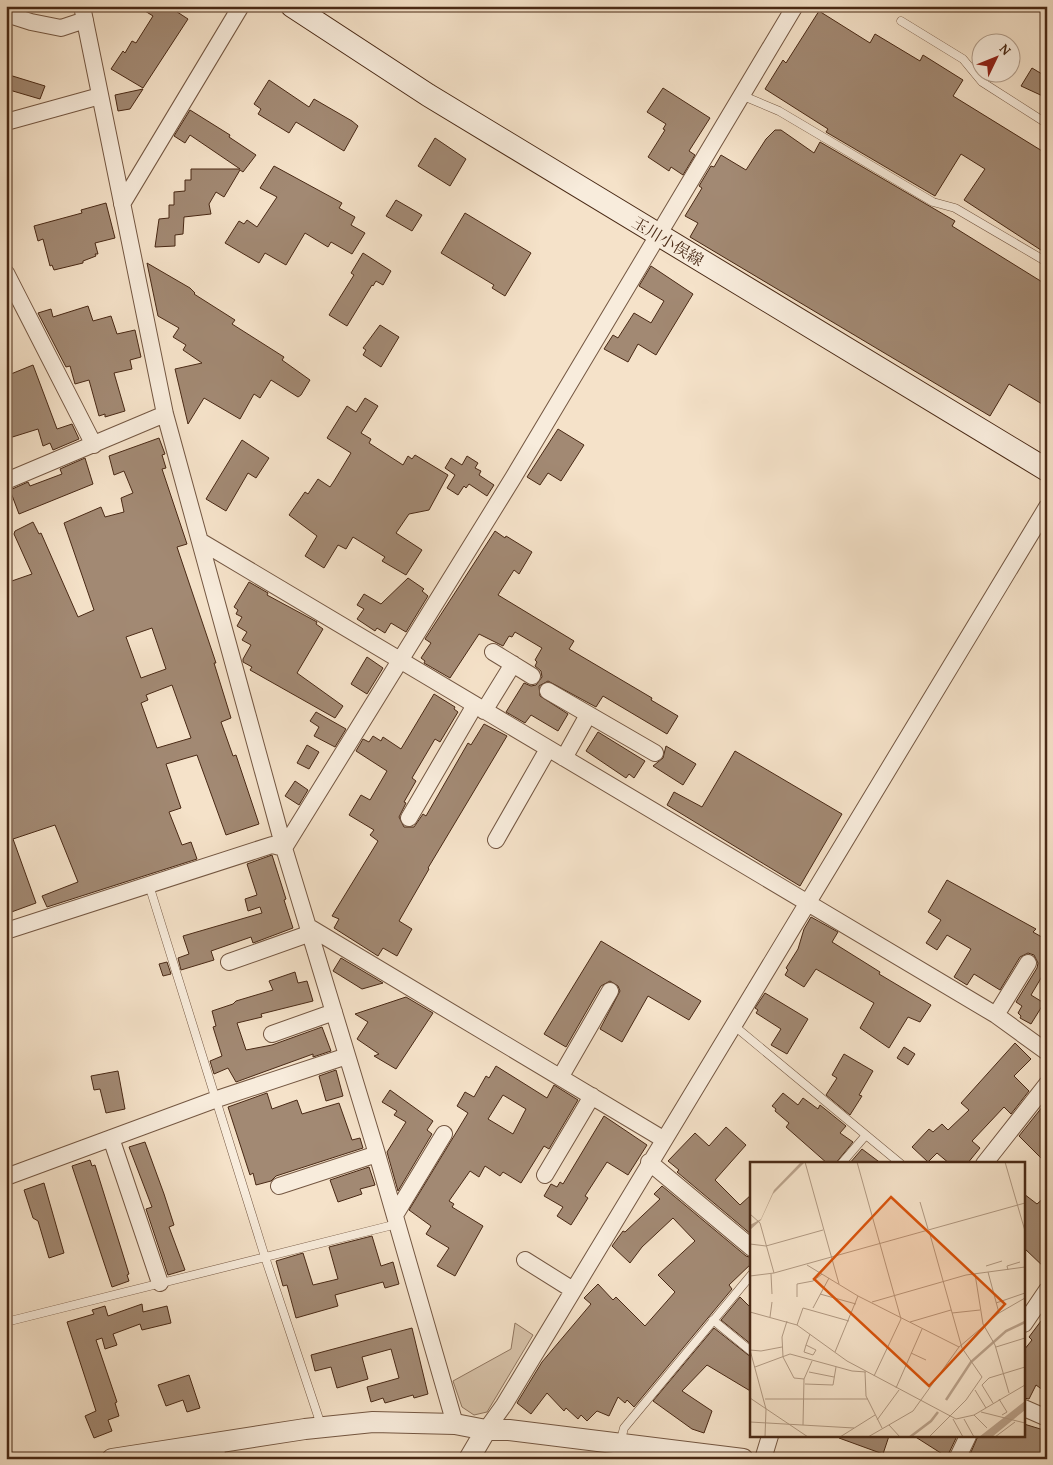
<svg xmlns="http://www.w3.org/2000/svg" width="1053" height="1465" font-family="'Gentium Book Plus','Noto Serif JP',serif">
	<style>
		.green { fill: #d8c3aa; stroke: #907660 }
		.building { fill: #a28973; stroke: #492915; fill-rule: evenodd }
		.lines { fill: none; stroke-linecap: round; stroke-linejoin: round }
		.service-casing { stroke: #745742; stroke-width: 9 }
		.minor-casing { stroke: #745742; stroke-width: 18 }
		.tertiary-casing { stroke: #745742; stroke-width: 22 }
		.secondary-casing { stroke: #492915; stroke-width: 24 }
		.service { stroke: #f8ecdc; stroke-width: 8 }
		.minor { stroke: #f8ecdc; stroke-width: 16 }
		.tertiary { stroke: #f8ecdc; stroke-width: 20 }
		.secondary { stroke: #f8ecdc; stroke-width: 22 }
		.labels { text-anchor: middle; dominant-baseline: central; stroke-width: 4; stroke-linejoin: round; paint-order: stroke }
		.street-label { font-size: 16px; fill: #492915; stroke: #f8ecdc }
		.inset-river { fill: none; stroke: #bba38c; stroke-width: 2.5 }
		.inset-road { fill: none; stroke: #b09881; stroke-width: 1 }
		.view { fill: #d8540d; fill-opacity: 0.15; stroke: #d8540d; stroke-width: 2.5 }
		.inset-edge { fill: none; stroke: #492915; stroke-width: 2.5 }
	</style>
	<rect width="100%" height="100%" fill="#f5e2c9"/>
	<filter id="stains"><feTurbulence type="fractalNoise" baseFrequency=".004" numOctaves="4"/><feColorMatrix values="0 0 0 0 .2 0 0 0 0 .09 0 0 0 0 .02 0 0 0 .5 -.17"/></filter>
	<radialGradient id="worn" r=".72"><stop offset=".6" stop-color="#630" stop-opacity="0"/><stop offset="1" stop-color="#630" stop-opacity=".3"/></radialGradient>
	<path class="green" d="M515 1323 533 1335 487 1412 474 1415 462 1407 453 1381 511 1349Z"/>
	<path class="building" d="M137 6H168L188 19 143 88 111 69 123 51 125 53 132 41 136 43 153 16Z
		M819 11 870 43 875 34 920 61 923 55 963 80 953 96 1047 154V254L964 200 985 169 961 154 935 196 826 132 828 129 765 89 783 60 786 63Z
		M1032 68 1047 77V98L1021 86Z
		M6 74 45 86 40 99 6 89Z
		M269 80 309 107 314 99 352 121 358 126 344 151 296 122 289 133 258 114 261 109 254 104Z
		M663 88 710 118 689 151 695 155 683 175 671 167 669 171 648 157 665 130 663 129 666 124 647 112Z
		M143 89 130 109 118 111 115 95Z
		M190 110 230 135 229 137 256 155 243 172 240 170 224 197 216 192 209 204 211 214 184 217 183 234 175 235V246L155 247 159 219 169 218V205H174V192L185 191V180H191V169H240L190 135 185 143 174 136Z
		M775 130H781L814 153 820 142 955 221 952 226 1047 285V407L1009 384 990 416 690 237 698 223 685 216 702 188 699 186 711 166 714 167 721 155 746 170 766 139Z
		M435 138 466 159 450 186 418 166Z
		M274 166 342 203 339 208 355 217 351 225 365 233 352 254 331 242 328 247 305 233 286 265 265 253 259 263 225 243 239 221 244 224 247 220 257 227 277 197 260 188Z
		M396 200 422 215 412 231 386 216Z
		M106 203 115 238 95 243 98 254H95L96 256 83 261V263L54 270 52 265 50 266 43 239 38 241 34 226 82 213 81 210Z
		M465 213 531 253 505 296 492 288 494 285 441 253Z
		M363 253 391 271 383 285 376 281 373 286 372 285 347 326 329 315 354 275 351 273Z
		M147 263 190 288 195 293 194 294 235 320 232 324 284 357 282 360 310 380 301 395 298 397 271 380 260 398 254 394 240 419 204 398 188 424 175 369 202 363 183 350 186 345 173 337 179 328 158 316Z
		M651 266 693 294 656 355 638 344 628 362 604 349 613 335 618 338 634 313 651 323 664 301 639 286Z
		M88 306 93 321 111 316 117 334 135 330 141 357 130 360 132 369 114 373 125 411 105 417V414L99 416 89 380 75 384 70 366 66 367 38 313 51 309 53 317Z
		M380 325 399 337 381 367 363 355 366 350 363 348Z
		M33 365 57 429 72 424 79 439 53 450 50 443 43 446 38 429 6 439V376Z
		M365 398 378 406 361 433 371 439 369 443 403 465 408 456 412 459 415 455 448 475 429 510 409 514 396 533 422 550 406 575 382 561 385 557 353 537 346 549 338 545 324 568 305 556 317 536 289 515 305 492 308 494 318 479 330 487 334 481 351 453 327 438 347 406 356 412Z
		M558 429 584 445 561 481 548 473 540 485 527 477Z
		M159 438 165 454 162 455 166 468 162 469 187 544 177 547 216 663H214L231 718 221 722 233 756 236 755 259 824 226 835 197 755 166 764 181 808 169 812 182 845 191 842 197 859 47 907 42 896 78 882 55 825 13 839 36 903 6 914V583L32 574 14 534 15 531 33 522 39 534 41 533 78 617 94 610 64 523 101 507 105 517 124 512 121 498 133 493 124 471 114 475 109 456ZM152 628 166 669 141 678 126 637ZM172 685 191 738 157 748 141 703 148 700 146 695Z
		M242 440 269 458 256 478 248 473 226 511 206 499Z
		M467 456 478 463 475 468 481 471 479 475 494 485 487 496 469 484 466 488 464 486 458 495 447 488 455 475 445 468 451 458 462 465Z
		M85 458 93 484 19 514 10 490 28 482 30 486 62 474 60 469Z
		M495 531 505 538 506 536 532 552 519 574 514 570 498 595 574 641 569 649 652 698 651 700 678 716 667 734 603 696 596 707 548 681 539 686 540 696 568 714 558 731 531 715 525 723 506 712 524 683 531 686 536 685 542 677 541 671 535 666 537 662 535 660 542 648 515 632 512 637 509 636 503 646 479 634 450 678 424 663 425 661 421 658 431 643 425 639Z
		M408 578 424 589 422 591 428 596 406 632 391 623 385 633 377 628 375 631 357 619 364 609 357 605 364 594 381 604Z
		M249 582 268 593 267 595 317 622 316 624 323 629 297 673 343 706 335 718 250 670 252 667 243 662V659L251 645 242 640 247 632 237 626 242 617 236 614 238 610 234 607Z
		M367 657 383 668 367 694 351 684Z
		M434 694 455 707 454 709 458 712 440 742 435 739 412 778 416 781 404 802 406 803 399 817 404 827H414L423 814 426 816 468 743 471 745 484 724 507 736 428 868 429 869 399 921 412 929 397 956 383 948 378 956 334 928 339 919 332 916 378 841 370 835 374 830 349 815 361 795 370 800 387 771 356 751 363 739 369 742 373 736 381 741 383 737 401 749Z
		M316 712 346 729 335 747 314 736 319 727 310 721Z
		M598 732 645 761 634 778 629 774 626 778 586 751Z
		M307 745 319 752 309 769 297 763Z
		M666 746 696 764 683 785 653 766 663 758Z
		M735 751 842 814 800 886 667 805 674 792 702 807Z
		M295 781 308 790 299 805 285 796Z
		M272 855 286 899 284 900 293 928 253 943 251 937 211 951 214 960 181 970 178 958 189 954 183 936 262 913 260 907 248 911 245 899 257 895 247 864Z
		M947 880 1036 929 1033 932 1047 940V968L1031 995 1044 1003 1031 1024 1020 1018 1021 1016 1018 1013 1022 1006 1016 1002 1037 968 1038 963 1034 955 1028 953 1020 957 1000 990 974 974 967 985 954 977 971 949 947 935 937 950 926 943 941 920 928 912Z
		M811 917 838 932 832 942 880 972 879 974 931 1005 920 1022 908 1017 889 1048 860 1028 874 1003 816 969 804 987 785 975 788 970 786 968 798 949 804 929Z
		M601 941 701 1001 689 1020 648 996 622 1042 600 1029 620 991 618 986 610 981 601 986 566 1047 544 1034Z
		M341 958 383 983 362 989 333 971Z
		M167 962 171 974 163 976 159 964Z
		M295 972 298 983 307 981 313 1001 261 1014 262 1017 237 1023 246 1050 272 1045 322 1027 331 1051 313 1057V1054L236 1082 228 1068 214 1074 210 1061 222 1056 213 1027 216 1026 212 1011 233 1004 236 1001 273 990 269 981Z
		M765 993 808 1019 787 1054 771 1045 781 1029 756 1013 758 1010 755 1008Z
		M406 997 433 1013 396 1069 374 1056 379 1054 357 1039 368 1022 355 1014Z
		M1015 1043 1031 1059 1014 1076 1029 1091 1011 1114 1004 1107 972 1141 980 1148 967 1164H950L937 1153 928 1162 912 1147 929 1129 933 1132 942 1124 948 1130 969 1110 961 1103Z
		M904 1047 915 1054 908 1065 897 1058Z
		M844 1054 873 1071 859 1095 862 1096 850 1115 826 1095 837 1078 832 1075Z
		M496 1066 547 1098 554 1085 578 1100 549 1149 544 1146 521 1183 503 1172 500 1176 485 1166 479 1177 470 1171 449 1201 454 1204 452 1207 483 1226 455 1276 437 1266 449 1248 426 1234 431 1226 409 1210 468 1113 457 1106 465 1092 474 1097 486 1076 489 1078ZM503 1095 526 1109 513 1134 488 1119Z
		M336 1070 343 1096 326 1101 319 1076Z
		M118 1071 125 1109 106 1113 100 1089 94 1090 91 1076Z
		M390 1090 433 1121 427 1130 432 1134 398 1191 387 1152 406 1122 394 1115 397 1111 382 1102Z
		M267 1093 272 1109 297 1100 302 1114 339 1103 352 1140 360 1138 363 1148 276 1176 271 1181 256 1185 253 1173 250 1175 228 1107Z
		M783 1093 798 1105 803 1098 818 1109 820 1105 846 1126 840 1133 853 1142 835 1164H828L786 1127 789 1123 775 1111 776 1109 772 1106Z
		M1043 1106 1047 1110V1164L1019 1136Z
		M604 1116 647 1145 628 1175 607 1162 585 1196 588 1198 571 1225 557 1216 563 1207 544 1196 551 1184 557 1187 560 1182 563 1184Z
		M726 1127 746 1145 715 1180 740 1205 752 1194V1235L677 1172 679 1170 668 1161 695 1133 709 1146Z
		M145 1142 164 1194 174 1225 169 1227 185 1270 168 1275 146 1209 152 1207 129 1147Z
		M862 1149 882 1164H849Z
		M90 1160 92 1166 95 1165 129 1274 127 1275 129 1281 112 1287 72 1166Z
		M369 1167 375 1185 360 1189 362 1194 338 1202 330 1180Z
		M44 1183 64 1253 49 1258 38 1221 33 1218 24 1190Z
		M662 1186 746 1256 752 1258V1263L729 1285 732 1289 634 1407 627 1400 625 1403 618 1397 609 1416 597 1411 587 1421 581 1415 578 1419 566 1408 564 1411 547 1393 531 1414 517 1403 542 1362 591 1304 584 1298 598 1284 613 1300 616 1297 645 1326 675 1292 658 1275 695 1241 673 1218 642 1247 630 1263 612 1246 623 1231 625 1232 660 1199 654 1194Z
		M1024 1194 1037 1204 1047 1195V1270L1024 1248Z
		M372 1236 381 1266 393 1262 399 1284 385 1288 383 1282 335 1295 338 1306 296 1318 287 1285 283 1286 276 1261 303 1253 313 1285 338 1279 329 1247Z
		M740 1297 752 1309V1345L721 1320Z
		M142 1304 143 1312 167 1306 171 1323 142 1330 140 1324 113 1334 117 1345 105 1349 102 1338 96 1340 117 1402 115 1403 119 1416 108 1420 112 1431 94 1438 85 1416 96 1411 67 1322 94 1314 92 1310 105 1306 108 1316Z
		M1047 1313V1393L1036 1385 1029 1399 1024 1398V1350L1032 1340 1029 1337Z
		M412 1328 428 1394 414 1398 413 1395 385 1403 383 1398 371 1402 367 1387 399 1378 391 1349 362 1357 368 1379 337 1388 331 1367 315 1371 311 1355Z
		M714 1328 752 1358V1392L707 1365 682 1391 712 1411 704 1433 692 1429 653 1401Z
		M189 1375 200 1408 187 1412 183 1400 166 1406 158 1385Z
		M1024 1424 1047 1431V1459H968L978 1436H1024Z
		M839 1436H889L883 1454 839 1438Z
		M914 1436H957L947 1457Z"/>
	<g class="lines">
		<g class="service-casing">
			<path id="service" d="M901 21 963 59 982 82 1043 121 1047 116
				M741 95 779 111 933 202 955 208 1047 262
				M149 885 265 1257 321 1425
				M732 1024 901 1164
				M841 1164 866 1135
				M713 1320 752 1352
				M6 1322 397 1224
				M620 1443 624 1428 752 1274
				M219 1444 222 1459"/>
		</g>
		<g class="minor-casing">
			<path id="minor" d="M82 6 165 414 284 848 377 1154 455 1424
				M6 14 31 22 61 28 85 20
				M6 122 100 96
				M122 204 241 6
				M6 273 94 445
				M6 481 165 414
				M200 541 996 1015 1047 1052
				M493 652 532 676
				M548 691 655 753
				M484 711 513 664
				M564 758 588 715
				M409 818 475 705
				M496 840 548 749
				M284 848 513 478 795 6
				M309 927 663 1139
				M6 931 272 845 284 848
				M229 962 311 933
				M996 1015 1028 963
				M272 1034 334 1012
				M561 1076 610 991
				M111 1138 160 1283
				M649 1162 752 1248
				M984 1164 1047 1084
				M545 1175 592 1096
				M6 1177 217 1099 347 1056
				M279 1186 377 1154
				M395 1215 444 1134
				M525 1260 573 1290
				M1024 1324 1047 1290
				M1024 1408 1047 1418
				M486 1430 504 1405 1047 507
				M763 1459 770 1436
				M957 1459 968 1436"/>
		</g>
		<g class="tertiary-casing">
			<path id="tertiary" d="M112 1459 305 1429 373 1422 455 1424 486 1430H509L743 1459
				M469 1459 486 1430"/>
		</g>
		<g class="secondary-casing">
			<path id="secondary" d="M292 6 428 95 1047 470"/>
		</g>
		<use href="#service" class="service"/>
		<use href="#minor" class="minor"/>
		<use href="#tertiary" class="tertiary"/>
		<use href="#secondary" class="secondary"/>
	</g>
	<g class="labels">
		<g class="street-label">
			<text transform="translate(668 241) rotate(31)">玉川小俣線</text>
		</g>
	</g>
	<g transform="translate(750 1162)">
		<rect width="275" height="275" fill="#f5e2c9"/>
		<path d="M55 0 23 32 11 58 0 68V63L11 57 24 28 50 1ZM275 239V248L242 275H229Z" fill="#bba38c"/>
		<path class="inset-river" d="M196 238 221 200 256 169 275 160M160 275 181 259 188 250"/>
		<path class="inset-road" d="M55 0 89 122M107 0 151 157 124 214M255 0 275 69M170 40 178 67M0 52 10 61 24 111M179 69 212 186 232 215 216 238 179 275M0 82 16 84 73 68M57 103 108 134 209 185M236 104 252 99M258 108 257 104 270 100M238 110 249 151M21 112 22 132M225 112 233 162 245 183 259 231M0 114 24 111 275 41M70 132 106 142M47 135V122L63 119 72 112M122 140 216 113 275 105M246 141 275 131M63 146 79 116M0 150 47 163 97 199 206 257 224 253 275 223M202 151 230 148M20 155 22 140M37 159 32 175 33 195 44 216 54 217 53 263M160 160 201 148M47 163 53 146 99 159M56 183 54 190 63 193 66 188 56 183 60 172M246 185 275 176M0 188 16 247M0 188 11 189 32 185M85 190 108 134M161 191 176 198M5 205 40 192 102 209 116 210M59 210 84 215M115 210 116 234 132 266M54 217 62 199M55 222 83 223 86 205M232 223 239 216 275 205M232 223 243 241M146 226 172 167M225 228 236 246M0 236 58 275M15 237H118M249 237 257 250 252 253M231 250 275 261M224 253 237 266M203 257 213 275M214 257 224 275M127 258 149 228M0 260 104 266M139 263 150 275M15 275 16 247M90 275 125 253M118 275 163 249 209 185 249 151 275 136M245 275 265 260"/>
		<path class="view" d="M141 35 255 142 179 224 64 117Z"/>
		<rect width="275" height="275" class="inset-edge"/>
	</g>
	<rect width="1053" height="1465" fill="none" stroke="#f5e2c9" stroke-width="25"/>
	<rect x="8" y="8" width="1038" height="1450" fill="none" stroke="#492915" stroke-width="2.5"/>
	<rect x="12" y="12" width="1028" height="1440" fill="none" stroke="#492915"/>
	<g transform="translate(996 58) rotate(47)"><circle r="24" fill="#f8ecdc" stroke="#b29e8c"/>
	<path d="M0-4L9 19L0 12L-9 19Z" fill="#8f2418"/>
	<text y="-8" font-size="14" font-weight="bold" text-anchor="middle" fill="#492915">N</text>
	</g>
	<rect width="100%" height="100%" filter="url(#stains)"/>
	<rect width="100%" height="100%" fill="url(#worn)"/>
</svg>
